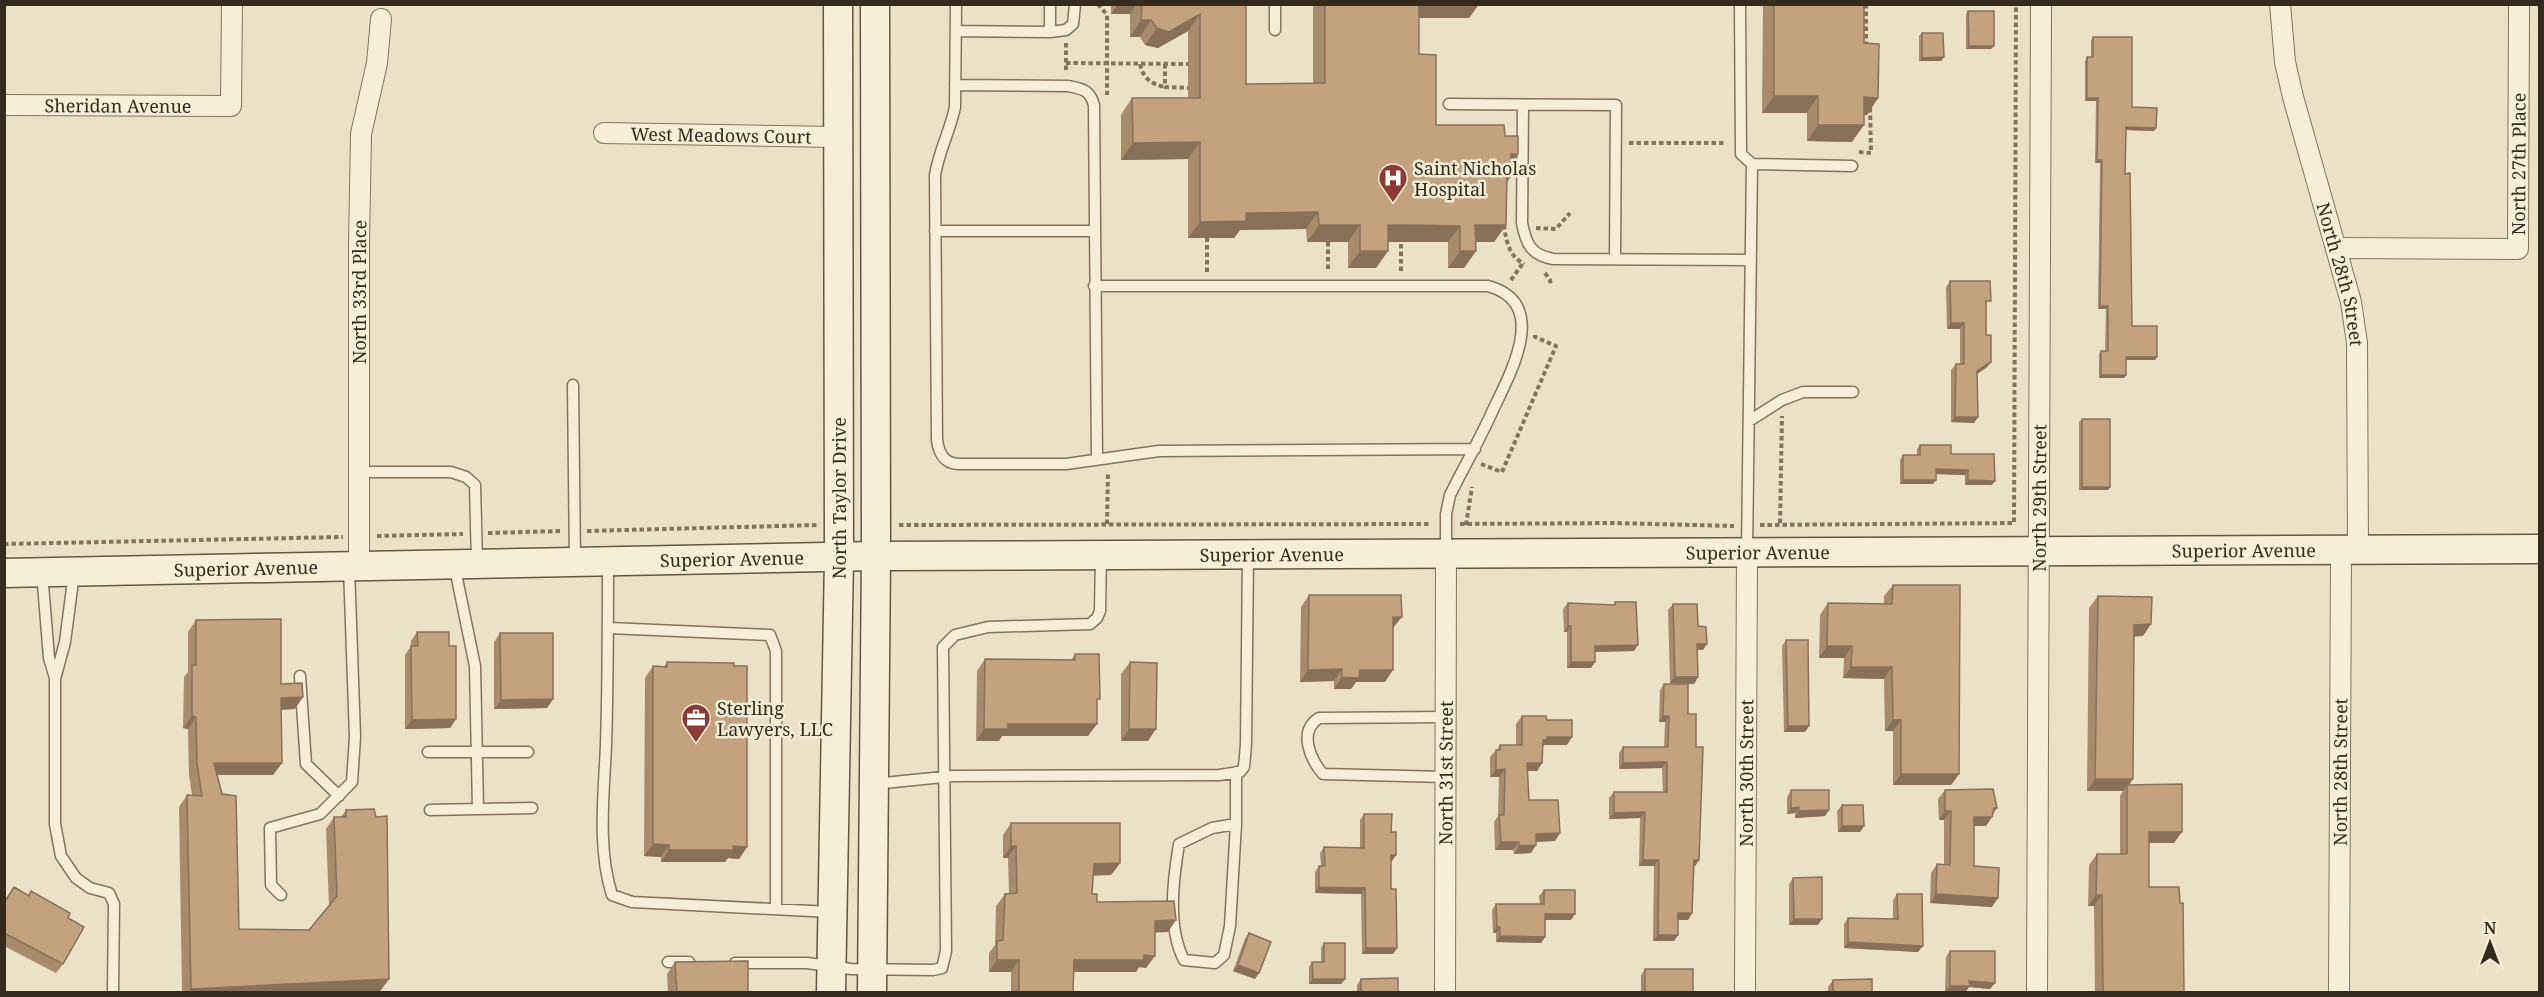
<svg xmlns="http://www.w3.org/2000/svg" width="2544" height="997" font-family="'Noto Serif',serif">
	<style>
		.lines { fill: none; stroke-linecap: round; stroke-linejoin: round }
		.lane-casing { stroke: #83745d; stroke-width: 13 }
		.street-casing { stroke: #83745d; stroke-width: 22 }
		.secondary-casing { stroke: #655640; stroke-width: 31 }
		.path { stroke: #83745d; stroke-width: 4; stroke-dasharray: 4.5 3; stroke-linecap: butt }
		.lane { stroke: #f5efd7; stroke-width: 10 }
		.street { stroke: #f5efd7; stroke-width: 20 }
		.secondary { stroke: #f5efd7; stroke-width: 28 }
		.wall { fill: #a98b6c }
		.shaded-wall { fill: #897158 }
		.building { fill: #c4a27e; stroke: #897158; stroke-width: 1.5 }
		.labels { text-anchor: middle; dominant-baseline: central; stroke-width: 5; stroke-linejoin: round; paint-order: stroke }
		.street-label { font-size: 18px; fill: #342b1f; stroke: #f2ecd4 }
		.poi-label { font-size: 18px; fill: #342b1f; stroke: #f2ecd4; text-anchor: start }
	</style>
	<rect width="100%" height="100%" fill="#eae2c5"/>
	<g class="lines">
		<g class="lane-casing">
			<path id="lane" d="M956 4 955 107C950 131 939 151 935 175L937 440C939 454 944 463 958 464H1066L1159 451 1475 449
				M1275 4V30
				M1740 4 1741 154 1752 164 1852 166
				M956 31 1050 32V4
				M1050 32 1066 30 1073 24 1075 4
				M955 85 1068 86C1083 89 1090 90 1094 105L1097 459
				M1449 104 1616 105 1615 259
				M1523 105 1522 223C1526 244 1531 255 1553 259L1751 260
				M935 231H1094
				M1094 286H1488C1550 303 1511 372 1493 410 1480 439 1464 467 1450 495L1446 514V551
				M573 385 575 562
				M1749 421 1782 400 1803 392H1853
				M359 472H451L466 477 475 485 477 563
				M1747 551 1752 164
				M608 562C608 623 608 684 606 745 604 793 597 848 612 895L632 902 831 912
				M454 564 475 666 478 809 532 808
				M42 572 49 658 55 678
				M74 573 65 642 55 679V824L61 856 76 878 90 888 109 893 114 904 113 992
				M609 628 770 635 776 651V909
				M300 676 306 764 339 796
				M428 752H528
				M1236 772V824L1230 926 1224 955 1215 963 1184 960C1167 927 1173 880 1179 844L1212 828 1236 824
				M1446 777 1323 774C1310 759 1298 731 1319 718L1446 717
				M874 784 953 776 1219 775 1240 772 1244 767 1246 744 1248 555
				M430 810 478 809
				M281 895 271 885 270 828 320 814 352 782 355 737 349 567
				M668 962H689
				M735 963H807L851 969 933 970 942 968 946 951 943 647 955 635 988 627 1090 624 1097 618 1100 611 1101 556"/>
		</g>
		<g class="street-casing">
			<g id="street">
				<path id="s1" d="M2280 4 2285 62 2293 97 2351 302 2357 343 2358 550"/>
				<path id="s2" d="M4 105 231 106 232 4"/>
				<path id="s3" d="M604 133 838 137"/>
				<path id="s4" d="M2336 248 2518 249 2519 4"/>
				<path id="s5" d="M359 566V244L361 134 377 63 381 19"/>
				<path id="s6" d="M1445 992 1446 554"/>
				<path id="s7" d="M1745 992 1747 553"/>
				<path id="s8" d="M2037 992 2041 4"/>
				<path id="s9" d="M2339 992 2341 550"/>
			</g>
		</g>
		<g class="secondary-casing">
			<g id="secondary">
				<path id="s10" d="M4 573 876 556 2540 549"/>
				<path id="s11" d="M831 992 839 558 838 4"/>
				<path d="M872 992 876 556 875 4"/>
			</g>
		</g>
		<path class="path" d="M1098 4 1107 15V95
			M1066 43V72
			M1866 46V4
			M1066 63 1189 64
			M1140 64C1143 78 1151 84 1165 87
			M1165 64V87L1189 88
			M1629 143H1726
			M1859 152 1871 153 1870 106
			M1504 225C1506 241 1509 256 1524 264
			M1536 228 1556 229 1570 213
			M1328 242V272
			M1401 271V242
			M1207 272V238
			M1545 273 1550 280 1551 286
			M1511 280 1523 263
			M1481 464 1502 472 1556 346 1535 337V335
			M1780 523 1782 416
			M1107 524 1108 473
			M1460 524 1613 523 1734 526
			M899 525 1431 524
			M1466 525 1472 487
			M1760 525 2014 523 2016 4
			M587 531 817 525
			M488 533 562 531
			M377 536 463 534
			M4 544 343 537"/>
		<use href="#lane" class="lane"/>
		<use href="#street" class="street"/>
		<use href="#secondary" class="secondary"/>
	</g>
	<path class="wall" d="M1111 4H1246V84L1313 83V4H1479L1469 18H1419V54L1436 125 1505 136 1511 163V176L1506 183V225L1494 242H1476V251L1464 268H1448V242H1388V251L1376 268H1348V242H1307L1306 229 1240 230 1234 238H1188V159L1121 160V115L1132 98H1188V31L1158 48 1145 45 1140 37H1130V14H1111Z
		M1763 4H1864V43L1878 98 1867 115H1864L1852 142 1807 141V113H1762Z
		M1968 11 1994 46 1991 49H1966V14Z
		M1922 33 1944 57 1941 61H1919V36Z
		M2093 37 2132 107 2156 128 2154 131 2126 130 2125 174 2132 326 2157 357 2155 360H2126V375L2124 378H2099V354L2101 351H2105L2106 309H2098L2100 163H2095L2096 101H2085V61L2087 57H2091V40Z
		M1950 281 1986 307 1987 367 1977 374 1978 417 1974 423 1951 422V370L1956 364H1960V329H1947L1946 287Z
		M2082 419 2110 487 2108 490H2079V422Z
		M1920 445 1951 454 1992 485H1965V475L1936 474V480L1933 484H1900V460L1903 455H1917V449Z
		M1893 585 1959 774 1951 785H1893V731H1885L1884 679 1843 678 1844 658H1819L1820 615 1828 603 1884 604V596Z
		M1309 595 1393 628 1385 682H1356L1351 689H1334V681L1300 682 1301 607Z
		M2098 596 2143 636H2134L2129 785 2174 843H2149V887L2184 993H2095L2094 906H2088L2089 865 2097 854H2120V796L2123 791H2087L2089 608Z
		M1615 602 1634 651 1595 652 1591 668H1567V632H1564L1563 609 1568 603 1613 605Z
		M1673 604 1698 626 1703 650H1697L1698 677 1694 684 1670 683 1668 610Z
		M196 620 281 684 295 709 281 710 282 763 273 775H217L239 929 309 930 329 906 326 829 334 817H341L346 810 389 979 380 991 348 993H182L179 807 187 795H192L189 775 188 729 183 728 184 677 188 672V632Z
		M417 632 449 646 456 719 450 728 405 729V655L411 646V641Z
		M500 633 553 699 547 708 494 709V642Z
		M1786 640 1809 726 1805 732H1784L1782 646Z
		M1075 654 1097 703 1088 736H1002L999 741H976L977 671 985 659 1071 660Z
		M667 662 747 847 739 859 728 858 725 862H661V857L644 856 645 678 653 666 664 667Z
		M1130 662 1148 741H1121V674Z
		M1664 684 1688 714 1696 747 1699 860 1695 866H1694L1692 913 1688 920H1678V935L1674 941H1653L1654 866H1639L1640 818 1609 819V798L1614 792H1663L1662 768 1619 769V753L1623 747H1664L1665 722H1659L1660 690Z
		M1522 716 1547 720 1567 745H1544L1543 746 1542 763 1537 771H1527L1529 800 1555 841 1536 842V845L1531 853 1514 854 1513 850H1495L1494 822 1498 816 1499 777H1490V757L1496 750H1497L1500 745H1516V724Z
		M1791 790 1829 810 1825 816 1795 818V813L1787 814V797Z
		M1945 790 1997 808 1986 826H1974V866L1992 907 1930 903 1931 873 1937 864 1944 865V820H1939L1938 799Z
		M1842 805 1864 826 1860 832H1838L1837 811Z
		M1364 814 1391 832 1396 855 1391 861V889L1397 948 1393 954H1362L1361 894 1315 893V872L1319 866H1321L1320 853 1324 847 1360 848V820Z
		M1011 823 1120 863 1111 875H1093L1092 894 1097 902 1168 932H1155L1146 968 1139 967 1136 972H1073V993H1011V972H989V953L995 945 996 906 1005 894H1009L1008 858H1003V835Z
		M1793 878 1818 925H1789V884Z
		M14 887 28 895 31 891 68 918 63 964 56 973 4 946V901Z
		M1544 890 1571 920H1545V937L1541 943 1496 942V933H1493L1492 910 1496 904H1540L1539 896Z
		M1897 894 1918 952 1844 948V924L1848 918 1893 919V900Z
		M1249 933 1255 979 1233 971 1245 939Z
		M1324 943 1345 979 1341 984H1309V967L1312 962H1321V948Z
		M1950 951 1995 983 1990 989 1969 987 1965 993 1945 992 1946 957Z
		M675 962 748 993H668L667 974Z
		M1645 969 1693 993H1641V975Z
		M1361 979 1398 993H1357V985Z
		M1833 980 1872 993 1828 992V987Z"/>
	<path class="shaded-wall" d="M1118 4H1137L1130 14H1111Z
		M1416 4H1479L1469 18H1407Z
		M1200 14 1188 31 1158 48 1145 45 1157 28Z
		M1141 20H1151L1140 37H1130Z
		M1969 46H1994L1991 49H1966Z
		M1944 57 1941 61H1919L1922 58Z
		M1774 96H1818L1807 113H1762Z
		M1864 97 1878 98 1867 115 1853 114Z
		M2087 98H2098L2096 101H2085Z
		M1818 125H1864L1852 142 1807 141Z
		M2126 127 2156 128 2154 131 2124 130Z
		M1200 142 1188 159 1121 160 1133 143Z
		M1511 154H1518L1506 171Z
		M2097 160H2102L2100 163H2095Z
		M1507 176H1511L1500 193Z
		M1318 212 1306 229 1240 230 1234 238H1188L1200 222 1246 213Z
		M1319 225H1360L1348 242H1307Z
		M1388 225 1460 226 1448 242H1377Z
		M1475 225H1506L1494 242H1464Z
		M1360 251H1388L1376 268H1348Z
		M1460 251H1476L1464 268H1448Z
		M2100 306H2108L2106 309H2098Z
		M1951 323H1964L1960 329H1947Z
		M2126 357H2157L2155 360H2124Z
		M1991 362 1987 367 1973 377 1977 371Z
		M2101 375H2126L2124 378H2099Z
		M1955 417H1978L1974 423 1951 422Z
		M1936 469 1968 470 1965 475 1933 474Z
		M1903 480H1936L1933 484H1900Z
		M1968 480 1995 481 1992 485H1965Z
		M2082 487H2110L2108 490H2079Z
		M1393 617H1402L1393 628Z
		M2151 624 2143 636 2125 637 2134 625Z
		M1568 626H1571L1567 632H1564Z
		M1697 644H1707L1703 650H1692Z
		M1638 645 1634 651 1591 652 1595 646Z
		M1827 646H1852L1844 658H1819Z
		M1571 662H1595L1591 668H1567Z
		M1851 667H1892L1884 679 1843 678Z
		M1342 669 1334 681 1300 682 1308 670Z
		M1360 670H1393L1385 682H1356L1351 689H1334L1342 677Z
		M1675 677H1698L1694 684 1670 683Z
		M303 697 295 709 273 710 281 698Z
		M553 699 547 708 494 709 501 700Z
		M192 716 196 717 188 729 183 728Z
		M1663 716H1669L1665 722H1659Z
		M456 719 450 728 405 729 412 720Z
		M1893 720H1901L1893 731H1885Z
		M1008 724H1097L1088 736H1002L999 741H976L984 729Z
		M1788 726H1809L1805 732H1784Z
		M1129 729H1156L1148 741H1121Z
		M1547 737H1572L1567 745H1544L1541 748 1543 740Z
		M1667 762 1662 768 1619 769 1623 763Z
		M214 763H282L273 775H206Z
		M1527 763H1542L1537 771H1522Z
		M1505 769 1499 777H1490L1496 770Z
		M1901 774H1959L1951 785H1893Z
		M2095 779H2133L2127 788V785L2123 791H2087Z
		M1799 807 1795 813 1787 814 1791 808Z
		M1829 810 1825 816 1795 818 1799 811Z
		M1945 811H1951L1944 820H1939Z
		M1645 812 1640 818 1609 819 1614 813Z
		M1974 817H1992L1986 826H1968Z
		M1842 826H1864L1860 832H1838Z
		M2149 832H2182L2174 843H2141Z
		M1560 833 1555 841 1530 842 1536 834Z
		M1501 842H1519L1513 850H1495Z
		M653 844 669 845 661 857 644 856Z
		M1536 845 1531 853 1514 854 1519 846Z
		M733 846 747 847 739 859 728 858 725 862H661L669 850Z
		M1011 846H1016L1008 858H1003Z
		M1391 855H1396L1392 861H1387Z
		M1643 860H1659L1654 866H1639Z
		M1694 860H1699L1695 866H1689Z
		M1120 863 1111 875 1086 876 1094 864Z
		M1319 887 1365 888 1361 894 1315 893Z
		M1936 894 1998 898 1992 907 1930 903Z
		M2096 895H2102L2094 906H2088Z
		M1678 913H1692L1688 920H1674Z
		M1545 914H1575L1571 920H1540Z
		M1794 919H1822L1818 925H1789Z
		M1176 920 1168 932 1147 933 1155 921Z
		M1497 927H1500L1496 933H1493Z
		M1658 935H1678L1674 941H1653Z
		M1500 936 1545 937 1541 943 1496 942Z
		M1848 942 1923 946 1918 952 1844 948Z
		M1366 948H1397L1393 954H1362Z
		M1144 955 1155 956 1146 968 1139 967 1136 972H1065L1074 960Z
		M997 960H1019L1011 972H989Z
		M1238 965 1259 973 1255 979 1233 971Z
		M389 979 380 991 348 993H188L191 989Z
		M1313 979H1345L1341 984H1309Z
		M1969 981 1995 983 1990 989 1969 987 1965 993 1945 992 1950 986Z"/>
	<path class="building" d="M1142 4H1246V84L1325 83V4H1419V54L1436 55V125H1504L1505 136H1518V154H1511V176H1507L1506 225H1475L1476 251H1460V226L1413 225H1388V251H1360V225H1319L1318 212 1246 213V221L1200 222V142L1133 143 1132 98H1200V14L1169 32 1157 28 1151 20H1141Z
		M1774 4H1864V43L1879 44 1878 98 1864 97V125H1818V96H1774Z
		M1968 11H1994V46H1969Z
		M1922 33H1943L1944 57 1922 58Z
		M2093 37H2132V107L2157 108 2156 128 2126 127 2125 174 2130 173 2132 326H2157V357H2126V375H2101V351H2108V306H2100L2102 160H2097L2098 98H2087V57H2093Z
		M1950 281H1990L1991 301H1986V335H1991V362L1977 371 1978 417H1955L1956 364H1964V323H1951Z
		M2082 419H2110V487H2082Z
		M1920 445H1951V454H1994L1995 481 1968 480V470L1936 469V480H1903V455H1920Z
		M1893 585H1960L1959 774H1901V720H1893L1892 667H1851L1852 646H1827L1828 603 1892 604Z
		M1309 595H1401L1402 617H1393V670H1360L1359 678 1342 677V669L1308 670Z
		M2098 596 2152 597 2151 624 2134 625 2133 779H2095Z
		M1615 602H1636L1638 645 1595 646V662H1571V626H1568V603L1615 605Z
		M1673 604H1697L1698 626 1706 627 1707 644H1697L1698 677H1675Z
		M281 619V684L302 683 303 697 281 698 282 763H214L222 794 236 796 239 929 309 930 337 896 334 817H346V810L374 809 376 817 387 816 389 979 191 989 187 795 202 796 197 763 196 717 192 716V665H196V620Z
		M417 632H449V646H456V719L412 720 411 646H418Z
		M500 633H553V699L501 700Z
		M1786 640H1808L1809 726H1788Z
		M1075 654H1099L1100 699H1097V724H1008V729H984L985 659 1075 660Z
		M667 662 734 663V666H747V847L733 846V850H669V845L653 844V666L667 667Z
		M1130 662 1157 663 1156 729H1129Z
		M1664 684H1688V714H1696V747H1703L1699 860H1694L1692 913H1678V935H1658L1659 860H1643L1645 812 1614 813V792H1667V762L1623 763V747H1668L1669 716H1663Z
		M1522 716H1546L1547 720H1572V737H1547V740H1543L1542 763H1527L1529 800H1558L1560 833 1536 834V845L1519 846V842H1501L1499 815H1504L1505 769 1496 770V750H1500V745H1522Z
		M2182 784V832H2149V887H2179L2180 903H2183L2184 993H2103L2102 895H2096L2097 854H2127V785Z
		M1993 789 1997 808H1994L1992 817H1974V866L1999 868 1998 898 1936 894 1937 864 1950 865 1951 811H1945V790Z
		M1791 790H1829V810L1799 811V807L1791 808Z
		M1842 805H1863L1864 826H1842Z
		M1364 814H1392L1391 832H1396V855H1391V889H1396L1397 948H1366L1365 888 1319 887V866H1325L1324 847 1364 848Z
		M1011 823H1120V863L1094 864 1092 894H1097V902L1174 901 1176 920 1155 921V956L1144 955V960H1074L1073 993H1019V960H997V941L1003 940 1005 894 1017 893 1016 846H1011Z
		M1822 877V919H1794L1793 878Z
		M14 887 29 896 31 891 70 913 68 918 84 927 63 964 4 933V903Z
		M1544 890H1575V914H1545V937L1500 936V927H1497L1496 904H1544Z
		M1897 894H1922L1923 946 1848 942V918L1898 919Z
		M1249 933 1271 942 1259 973 1238 965Z
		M1324 943H1345V979H1313L1312 962H1324Z
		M1950 951H1995V983L1969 981 1970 986H1950Z
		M748 961V993H677L675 962Z
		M1645 969H1693V993H1645Z
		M1398 978V993H1361V979Z
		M1872 979V993H1789L1833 992V980Z"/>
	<defs>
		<g id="hospital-pin" transform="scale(1.5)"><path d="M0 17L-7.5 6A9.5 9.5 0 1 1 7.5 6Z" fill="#8c3a32" stroke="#f2ecd4"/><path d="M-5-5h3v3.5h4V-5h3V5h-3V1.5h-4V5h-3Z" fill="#fff"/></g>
		<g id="office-pin" transform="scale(1.5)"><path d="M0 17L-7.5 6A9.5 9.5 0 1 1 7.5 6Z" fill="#8c3a32" stroke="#f2ecd4"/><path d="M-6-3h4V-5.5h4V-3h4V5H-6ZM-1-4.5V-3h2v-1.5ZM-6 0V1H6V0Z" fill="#fff"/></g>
	</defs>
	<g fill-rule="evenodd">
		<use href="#hospital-pin" x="1393" y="178"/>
		<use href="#office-pin" x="696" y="718"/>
	</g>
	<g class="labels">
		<g class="street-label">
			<text stroke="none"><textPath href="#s2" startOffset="114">Sheridan Avenue</textPath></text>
			<text stroke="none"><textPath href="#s3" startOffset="117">West Meadows Court</textPath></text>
			<text stroke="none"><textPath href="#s4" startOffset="267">North 27th Place</textPath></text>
			<text stroke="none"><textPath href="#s1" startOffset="278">North 28th Street</textPath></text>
			<text stroke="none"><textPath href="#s5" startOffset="274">North 33rd Place</textPath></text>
			<text stroke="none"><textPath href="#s11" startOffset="494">North Taylor Drive</textPath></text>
			<text stroke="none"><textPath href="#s8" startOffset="494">North 29th Street</textPath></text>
			<text stroke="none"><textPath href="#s10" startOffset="2240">Superior Avenue</textPath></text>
			<text stroke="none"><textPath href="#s10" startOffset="1754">Superior Avenue</textPath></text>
			<text stroke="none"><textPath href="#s10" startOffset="1268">Superior Avenue</textPath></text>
			<text stroke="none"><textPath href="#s10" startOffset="728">Superior Avenue</textPath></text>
			<text stroke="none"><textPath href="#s10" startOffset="242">Superior Avenue</textPath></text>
			<text stroke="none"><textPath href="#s9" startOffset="220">North 28th Street</textPath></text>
			<text stroke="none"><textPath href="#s6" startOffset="219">North 31st Street</textPath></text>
			<text stroke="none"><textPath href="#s7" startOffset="219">North 30th Street</textPath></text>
		</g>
		<g class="poi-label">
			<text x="1414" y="168">Saint Nicholas<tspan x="1414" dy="21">Hospital</tspan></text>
			<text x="717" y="708">Sterling<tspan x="717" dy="21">Lawyers, LLC</tspan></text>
		</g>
	</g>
	<rect width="2544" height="997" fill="none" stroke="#342b1f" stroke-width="12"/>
	<g transform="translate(2490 943)" stroke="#f2ecd4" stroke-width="4.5" paint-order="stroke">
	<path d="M0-4.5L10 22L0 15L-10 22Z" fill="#342b1f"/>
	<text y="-9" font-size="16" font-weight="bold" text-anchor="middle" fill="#342b1f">N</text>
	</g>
</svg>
